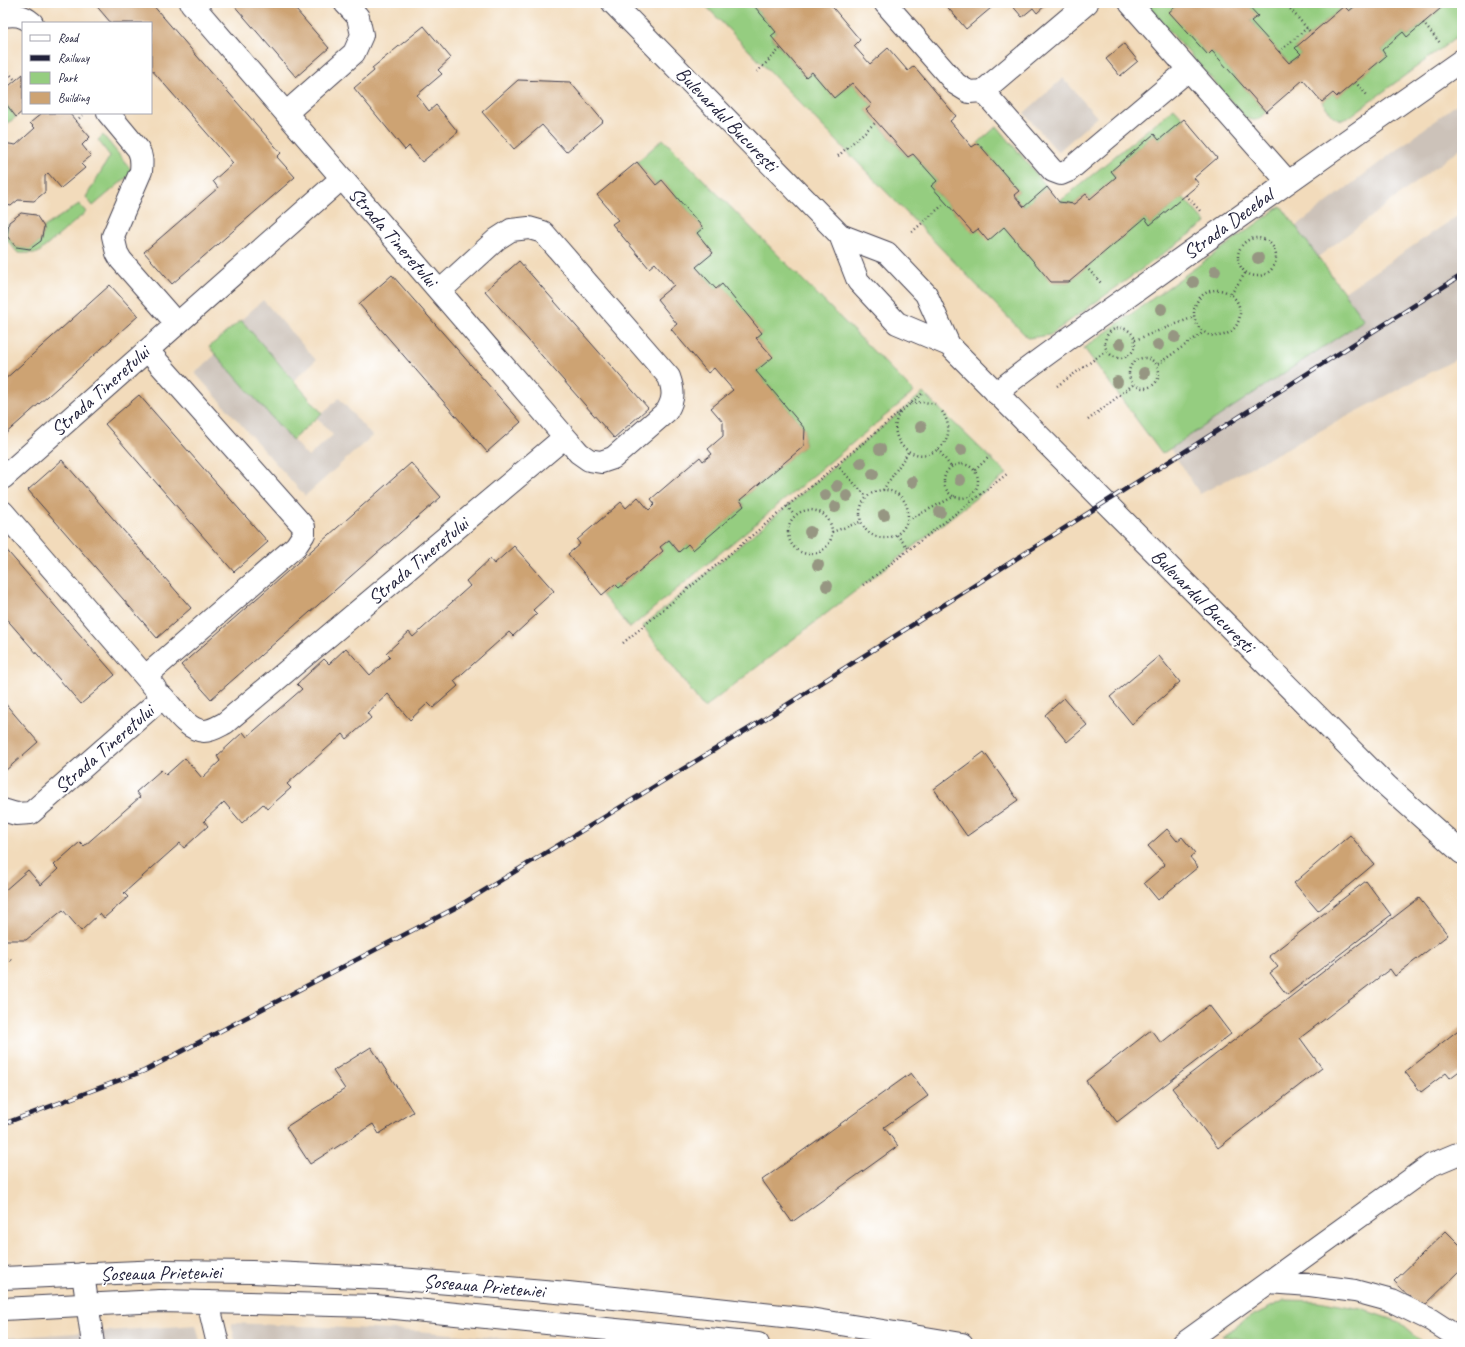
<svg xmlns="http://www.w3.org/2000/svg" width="1465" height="1347" font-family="Caveat,sans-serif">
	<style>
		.industrial { fill: #ccc2b9 }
		.green { fill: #95cd80; stroke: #5c785e }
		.building { fill: #cda373 }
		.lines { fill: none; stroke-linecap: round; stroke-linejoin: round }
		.minor-casing { stroke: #413e4e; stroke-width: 24 }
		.major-casing { stroke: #413e4e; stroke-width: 24 }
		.path { stroke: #413e4e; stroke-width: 2.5; stroke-dasharray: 1 3; stroke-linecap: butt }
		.minor { stroke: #fff; stroke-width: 22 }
		.major { stroke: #fff; stroke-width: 22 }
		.rail-casing { stroke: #22223b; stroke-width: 4.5 }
		.rail { stroke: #fff; stroke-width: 3; stroke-dasharray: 9; stroke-linecap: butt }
		.tree { fill: #969682 }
		.labels { text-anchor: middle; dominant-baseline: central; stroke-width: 3.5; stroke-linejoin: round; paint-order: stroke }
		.street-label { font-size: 20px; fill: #22223b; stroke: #fff }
	</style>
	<rect width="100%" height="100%" fill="#fff"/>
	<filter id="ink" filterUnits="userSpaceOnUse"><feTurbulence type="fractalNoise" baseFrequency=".025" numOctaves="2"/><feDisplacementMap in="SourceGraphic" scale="8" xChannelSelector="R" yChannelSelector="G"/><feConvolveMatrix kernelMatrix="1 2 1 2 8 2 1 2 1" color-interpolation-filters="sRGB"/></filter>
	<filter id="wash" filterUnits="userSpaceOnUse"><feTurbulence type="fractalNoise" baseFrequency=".012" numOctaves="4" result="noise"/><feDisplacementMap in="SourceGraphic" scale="16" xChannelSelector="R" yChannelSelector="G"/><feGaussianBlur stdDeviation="0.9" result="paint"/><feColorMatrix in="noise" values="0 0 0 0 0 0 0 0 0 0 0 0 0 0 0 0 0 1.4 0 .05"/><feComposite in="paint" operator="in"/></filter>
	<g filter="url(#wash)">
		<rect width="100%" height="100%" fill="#f2dbbb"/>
		<path class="industrial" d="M1063 78 1097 117 1058 152 1024 113Z
			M1462 100V147L1318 257 1295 227Z
			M1462 213V356L1200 494 1152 421Z
			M263 300 316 360 294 380 241 320Z
			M216 354 308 457 333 435 317 418 339 398 372 436 305 496 195 373Z
			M231 1323 417 1331 568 1344H236Z
			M196 1325 201 1344H3V1338Z"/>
		<path class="green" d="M703 3H751L776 32 771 37 806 77 812 72 834 98 852 83 872 105 866 110 907 157 913 154 937 181 931 186 973 233 978 229 1004 227 1051 282H1069L1145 218 1150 225 1183 197 1206 223 1050 335 1028 338Z
			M1145 3H1171L1175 7 1170 12 1208 55 1212 51 1266 112C1258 120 1256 123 1245 117Z
			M1246 3H1359L1349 11 1344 6 1295 48 1301 54 1289 63 1251 21 1257 16Z
			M1447 3H1462V33L1348 118 1342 120 1334 117 1322 102 1333 93 1337 97 1386 56 1382 50 1403 32 1407 37Z
			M3 100 16 117 3 127Z
			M1174 108 1184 119 1159 140 1154 134 1111 171 1116 177 1090 199 1086 194 1074 204 1059 202Z
			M997 126 1047 187 1024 207 1014 195 1019 191 978 143Z
			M103 135 133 172 93 206 86 197 110 156 98 140Z
			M663 139 914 392 630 628 602 595 615 584 619 588 663 551 660 547 669 540 678 552 688 544 693 549 744 506 740 500 804 446 805 429 756 371 772 357 756 338 762 333 722 285 716 289 696 267 713 253 697 233 703 228 662 180 656 185 637 162Z
			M79 204 86 212 38 253H18L3 235V220L8 226 7 236 16 247 30 249 41 241 44 227Z
			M1281 206 1364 320 1162 454 1084 348Z
			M241 320 322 413 292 440 209 347Z
			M923 393 1007 474 704 708 643 626Z
			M1285 1300 1318 1301 1361 1309 1399 1322 1424 1344H1272L1222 1336 1250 1317Z"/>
		<g id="blocks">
			<path class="building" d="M94 3H151L281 153 277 157 295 177 172 284 144 252 218 188 213 181 233 163 151 69V23H111Z
				M232 3H290L329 48 296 77Z
				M760 3H829L860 40 854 46 870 64 888 48 908 71 914 66 956 116 950 121 972 147 978 143 1019 191 1014 195 1024 207 1047 187 1059 202 1074 204 1086 194 1090 199 1116 177 1111 171 1154 134 1159 140 1184 119 1217 158 1194 178 1199 184 1150 225 1145 218 1069 282H1051L1004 227 988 241 978 229 973 233 931 186 937 181 913 154 908 157 866 110 872 105 852 83 834 98 812 72 806 77 771 36 776 32 755 7Z
				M944 3H997L966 29Z
				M1010 3H1048L1037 13 1033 8 1022 17Z
				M1171 3H1246L1258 16 1251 21 1289 63 1301 54 1295 48 1344 6 1349 11 1359 3H1447L1407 37 1403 32 1382 50 1386 56 1337 97 1333 93 1322 102 1303 80 1266 112 1212 51 1208 55 1169 12 1175 7Z
				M424 26 451 58 438 70 442 74 417 95 429 111 436 105 458 132 422 162 409 146 405 150 354 88 374 71 372 68Z
				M1124 44 1138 61 1120 76 1106 59Z
				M23 74V111L16 117 3 100V91Z
				M518 80 570 82 603 121 566 152 542 125 514 149 482 112Z
				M42 113H69L90 137 82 145 91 156 81 164 85 168 61 188 48 173 45 176V192L34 201 18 200 11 206 3 204V143L16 145 35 128 30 123Z
				M637 162 656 185 662 180 703 228 697 233 713 253 696 267 716 289 722 284 762 333 756 338 773 357 756 371 805 429 804 446 740 500 744 506 693 550 688 544 679 552 669 540 660 547 663 551 619 588 615 584 602 595 568 554 580 544 577 540 621 502 626 508 638 497 649 510 655 504 651 499 700 457 703 461 712 454 708 449 723 436V422L711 408 733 390 714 368 708 373 671 329 677 324 657 299 674 285 655 263 649 268 612 224 618 220 597 195Z
				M21 213 36 215 44 227 41 241 30 249 16 247 7 236 9 222Z
				M519 261 648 408 614 438 485 291Z
				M392 275 521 422 487 452 359 304Z
				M110 285 138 316 3 436V381Z
				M139 395 268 542 234 572 105 424Z
				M62 460 191 608 157 638 28 490Z
				M411 463 441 497 211 699 181 665Z
				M3 546 115 675 81 704 3 615Z
				M514 546 554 591 533 610 537 614 513 636 509 632 454 681 458 686 433 708 428 703 410 720 388 694 367 713 371 718 347 739 343 734 287 784 291 788 267 809 263 804 242 823 224 802 204 821 208 826 184 848 180 843 124 893 128 897 104 918 100 913 81 931 63 910 26 940H3V892L28 870 41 885 58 869 54 865 80 842 84 846 140 797 136 792 161 770 166 775 185 758 202 778 220 761 217 756 243 732 247 737 302 689 297 684 324 659 329 664 346 648 370 675 390 657 386 653 409 632 413 637 470 586 466 581 490 559 494 564Z
				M1159 656 1180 682 1132 724 1110 697Z
				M1064 698 1087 725 1067 742 1045 715Z
				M3 701 38 742 5 771 3 769Z
				M984 752 1018 800 967 836 934 789Z
				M1167 829 1177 841 1182 837 1195 853 1190 857 1198 867 1158 900 1144 883 1165 865 1148 846Z
				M1350 835 1374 864 1318 911 1294 883Z
				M1366 881 1391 915 1287 995 1270 973 1278 967 1269 956Z
				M1419 898 1448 935 1395 976 1390 969 1300 1038 1322 1068 1218 1148 1172 1088Z
				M1209 1005 1231 1034 1117 1122 1086 1081 1151 1030 1161 1043Z
				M1462 1027V1069L1450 1078 1446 1073 1421 1092 1405 1072Z
				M371 1047 413 1112 379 1134 373 1124 310 1164 286 1127 345 1089 333 1071Z
				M911 1073 928 1096 884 1127 898 1146 792 1222 762 1180Z
				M1446 1231 1462 1247V1269L1421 1309 1394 1281Z"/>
		</g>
	</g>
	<g filter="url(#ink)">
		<use href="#blocks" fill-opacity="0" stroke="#413e4e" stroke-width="1"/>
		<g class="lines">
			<g class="minor-casing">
				<path id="minor" d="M191 3 565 437 579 453 589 460 601 462 613 458 667 411C674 399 674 391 669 377L543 232 529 228 511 230 497 239 440 291
					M885 3 956 84 969 92 983 91 1087 3
					M1130 3 1288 182
					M3 16C15 14 23 15 32 23
					M983 91 1053 171 1061 174 1068 171 1188 70
					M108 113 138 149C142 156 142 162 141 171L113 236 117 253 121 260 177 324
					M286 113 354 53 362 35 358 17 345 3
					M996 393C1040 357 1087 326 1133 293 1242 214 1352 137 1462 60
					M3 478 342 178
					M3 512 155 688
					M146 676 296 546 304 534V527L147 350
					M3 810 16 814 31 813 163 697C174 709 187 730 204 731 212 731 219 726 225 723L565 437
					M83 1274 93 1344
					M1269 1282 1431 1165 1462 1152
					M208 1302 218 1344
					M1183 1344 1269 1282 1310 1285 1355 1291 1392 1301 1431 1320 1462 1340"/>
			</g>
			<g class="major-casing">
				<path id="major" d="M613 3 840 235 858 281 897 323 949 345
					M840 235 887 253 926 294 949 345 1387 786 1462 853
					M3 1278 161 1271 252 1272 400 1279 568 1293 810 1319 962 1344
					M3 1309 160 1301 375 1306 758 1344"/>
			</g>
			<path class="path" d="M1285 3 1312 34
				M1423 23 1441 44
				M1279 52 1307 28
				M3 66 15 80
				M757 72 781 48
				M1355 82 1367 95
				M76 121 83 115
				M838 156 876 122
				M1186 195 1201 212
				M912 232 945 203
				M1238 257a19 19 0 1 1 38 0a19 19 0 1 1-38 0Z
				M1086 267 1101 283
				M1194 313a23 23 0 1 1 46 0a23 23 0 1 1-46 0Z
				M1231 294 1246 272
				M1105 343a15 15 0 1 1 30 0a15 15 0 1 1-30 0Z
				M1135 340 1194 317
				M1129 373a15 15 0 1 1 30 0a15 15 0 1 1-30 0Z
				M1158 364 1204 332
				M1057 386 1106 351
				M911 404C920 401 926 402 935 404
				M900 413C895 420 894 429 897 437 912 474 968 447 941 410
				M1088 420 1134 384
				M938 449 951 467
				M944 481a17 17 0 1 1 34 0a17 17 0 1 1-34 0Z
				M837 465 867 497
				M975 470 989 457
				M860 514a24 24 0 1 1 48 0a24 24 0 1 1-48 0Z
				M883 490 909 451
				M787 506 794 515
				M788 532a22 22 0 1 1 44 0a22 22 0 1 1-44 0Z
				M908 520 955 496
				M832 532 860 522
				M897 535 909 549
				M863 585 1007 474
				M623 643 923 393
				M3 957 12 961"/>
			<use href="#minor" class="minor"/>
			<use href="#major" class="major"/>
			<g class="rail-casing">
				<path id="rail" d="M3 1124 144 1071 457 907 763 720 1462 275"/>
			</g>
			<use href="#rail" class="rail"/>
		</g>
		<g class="tree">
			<circle cx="1258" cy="258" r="6"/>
			<circle cx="1215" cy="271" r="6"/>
			<circle cx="1193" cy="282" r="6"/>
			<circle cx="1161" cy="309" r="6"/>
			<circle cx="1175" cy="337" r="6"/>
			<circle cx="1120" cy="344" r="6"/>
			<circle cx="1158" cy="345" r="6"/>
			<circle cx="1144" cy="373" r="6"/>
			<circle cx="1117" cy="382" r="6"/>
			<circle cx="921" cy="427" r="6"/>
			<circle cx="880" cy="449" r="6"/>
			<circle cx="961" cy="450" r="6"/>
			<circle cx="861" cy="463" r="6"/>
			<circle cx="873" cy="474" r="6"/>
			<circle cx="960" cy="480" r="6"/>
			<circle cx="912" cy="482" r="6"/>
			<circle cx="837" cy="486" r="6"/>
			<circle cx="825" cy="495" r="6"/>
			<circle cx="847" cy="496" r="6"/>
			<circle cx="835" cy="507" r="6"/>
			<circle cx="940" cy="512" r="6"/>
			<circle cx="884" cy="515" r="6"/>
			<circle cx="810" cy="532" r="6"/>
			<circle cx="818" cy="565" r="6"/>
			<circle cx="827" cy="586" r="6"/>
		</g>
	</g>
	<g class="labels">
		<g class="street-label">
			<text transform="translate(727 119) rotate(46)">Bulevardul București</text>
			<text transform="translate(1228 224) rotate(-36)">Strada Decebal</text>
			<text transform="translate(393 237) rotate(49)">Strada Tineretului</text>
			<text transform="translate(100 391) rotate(-42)">Strada Tineretului</text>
			<text transform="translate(418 561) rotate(-40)">Strada Tineretului</text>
			<text transform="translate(1203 601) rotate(45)">Bulevardul București</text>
			<text transform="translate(104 749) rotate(-41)">Strada Tineretului</text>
			<text transform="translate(161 1273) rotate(-1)">Șoseaua Prieteniei</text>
			<text transform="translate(484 1286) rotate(5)">Șoseaua Prieteniei</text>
		</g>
	</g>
	<rect width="1465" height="1347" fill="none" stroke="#fff" stroke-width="16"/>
	<rect x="22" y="22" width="130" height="92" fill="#ffffff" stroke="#a7a7b1"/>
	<rect x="30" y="35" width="20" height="6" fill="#ffffff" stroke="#a7a7b1"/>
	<text x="58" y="42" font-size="12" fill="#22223b">Road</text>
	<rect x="30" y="55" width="20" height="6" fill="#22223b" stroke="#a7a7b1"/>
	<text x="58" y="62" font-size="12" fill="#22223b">Railway</text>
	<rect x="30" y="72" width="20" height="12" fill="#95cd80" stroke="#a7a7b1"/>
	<text x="58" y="82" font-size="12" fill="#22223b">Park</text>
	<rect x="30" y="92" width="20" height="12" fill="#cda373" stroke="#a7a7b1"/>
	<text x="58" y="102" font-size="12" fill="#22223b">Building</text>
</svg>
